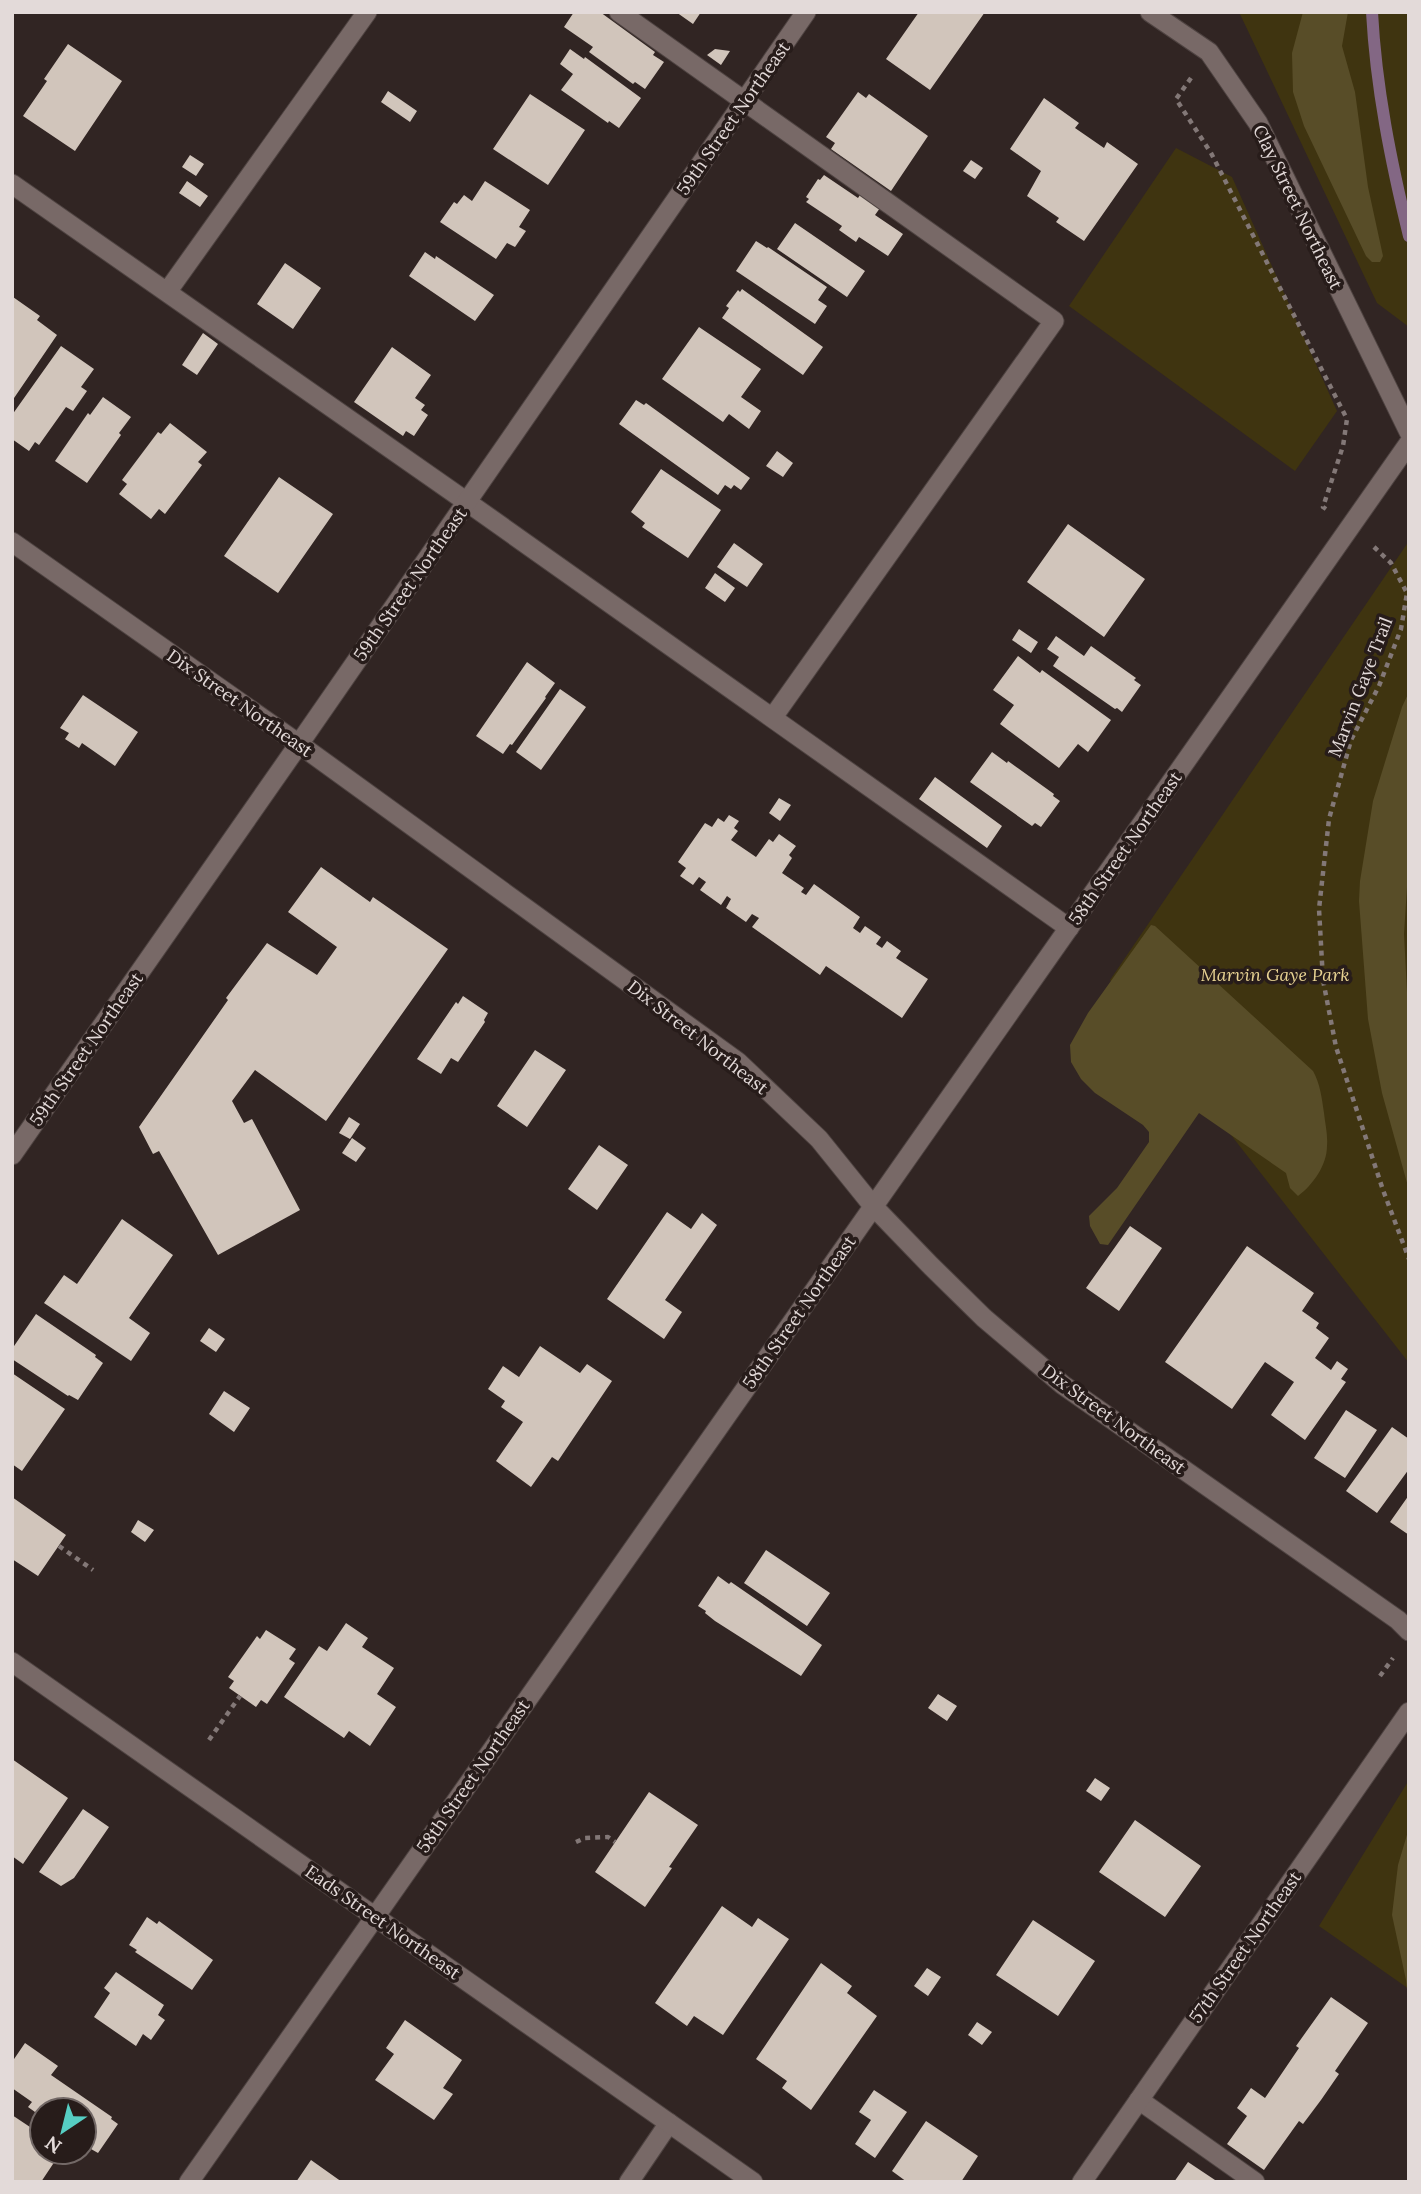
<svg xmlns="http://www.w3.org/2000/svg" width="1421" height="2194" font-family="Lora,serif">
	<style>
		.green { fill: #3f3410 }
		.forest { fill: #584d28 }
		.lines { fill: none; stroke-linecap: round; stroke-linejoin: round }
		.stream { stroke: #836784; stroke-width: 12 }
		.building { fill: #d1c5bb }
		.service-casing { stroke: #4e4341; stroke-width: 21 }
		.minor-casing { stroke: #4e4341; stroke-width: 21 }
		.path { stroke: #837877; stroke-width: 4.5; stroke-dasharray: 5 5; stroke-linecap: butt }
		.service { stroke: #786967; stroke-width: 19 }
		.minor { stroke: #786967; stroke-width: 19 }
		.labels { text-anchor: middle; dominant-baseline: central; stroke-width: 7; stroke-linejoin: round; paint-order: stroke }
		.street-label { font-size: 18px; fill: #e3dad9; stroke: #271c1a }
		.park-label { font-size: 18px; font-style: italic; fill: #e7d292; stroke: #271c1a }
	</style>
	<rect width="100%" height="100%" fill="#312523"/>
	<path class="green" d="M1239 12H1409V327L1377 303Z
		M1176 148 1232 177 1337 411 1295 471 1069 306Z
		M1409 541V1363L1110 980Z
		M1409 1780V1989L1319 1926Z"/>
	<path class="forest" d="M1303 12H1348L1342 46 1355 92 1368 187 1383 256 1380 262H1372L1366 256 1304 126 1293 92 1292 53Z
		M1409 692V856L1404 934 1409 1031V1190L1382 1093 1368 1019 1359 901 1360 881 1373 801 1402 707Z
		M1151 925 1155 926 1313 1071C1320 1083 1322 1099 1324 1113 1325 1123 1328 1135 1327 1146 1327 1165 1313 1185 1298 1196L1290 1188 1286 1173 1199 1113 1108 1245 1100 1244 1090 1226 1089 1216 1117 1188 1149 1142V1132L1143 1125 1095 1093 1081 1079 1071 1062 1070 1045 1088 1013Z
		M1409 1828V2009L1406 1980 1392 1915 1398 1865Z"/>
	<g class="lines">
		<path class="stream" d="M1372 12C1376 88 1391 162 1409 236"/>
	</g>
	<path class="building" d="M574 12H600L655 52 653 55 664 62 645 89 635 82 633 84 589 52 593 47 564 27Z
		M676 12H701L693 24Z
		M919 12H985L930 90 886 59Z
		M68 44 122 81 75 151 23 116 47 81 44 79Z
		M570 49 584 59 585 57 641 98 619 128 609 121 608 123 561 90 573 74 560 64Z
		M715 49 730 51 721 65 707 55Z
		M388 91 417 111 410 122 381 102Z
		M858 92 866 98 869 94 928 136 891 191 831 149 835 143 826 137Z
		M530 94 585 130 548 185 493 149Z
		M1044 98 1079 123 1075 128 1104 148 1107 142 1138 164 1084 241 1056 222 1059 218 1027 196 1041 171 1010 149Z
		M190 155 204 164 196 176 182 167Z
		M971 160 983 168 975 179 963 171Z
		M824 175 858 198 860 195 880 208 875 215 903 234 888 256 859 237 856 242 839 230 842 226 806 202 809 199 806 197 818 179 820 180Z
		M187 181 208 196 200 207 179 193Z
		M485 181 530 210 519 227 526 231 515 247 507 243 496 259 440 222 454 202 457 204 464 195 472 201Z
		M795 223 865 271 847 297 777 249Z
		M756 241 767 248 768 247 827 287 818 300 827 306 815 324 736 271Z
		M425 252 435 259 436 256 494 295 475 321 409 276Z
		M285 263 321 288 293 329 257 304Z
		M742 289 823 347 803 375 722 318 729 308 726 306 738 290 740 292Z
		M13 297 40 316 37 320 57 335 12 401Z
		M699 327 761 369 741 397 761 411 749 429 729 414 723 422 662 379Z
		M203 333 218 344 197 375 182 365Z
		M61 346 94 369 81 387 87 391 73 411 66 407 39 445 35 442 29 451 12 439V415Z
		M392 347 431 375 415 398 425 405 421 410 428 415 414 436 406 431 403 436 354 402Z
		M103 397 131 417 119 433 121 435 87 483 55 461 88 413 90 415Z
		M636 400 644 405 646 403 750 478 741 490 734 485 731 489 725 485 718 495 619 424Z
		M170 423 207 452 198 462 202 465 165 514 159 509 151 519 119 494 127 484 122 480 158 432 161 434Z
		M777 451 793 463 783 477 766 466Z
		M661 469 721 510 688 558 642 527 645 523 631 512Z
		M279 477 333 514 278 593 224 556Z
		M1068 524 1145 579 1104 637 1027 582Z
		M734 543 763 564 747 587 717 567Z
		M715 573 735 588 725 602 705 588Z
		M1019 629 1038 642 1031 653 1012 640Z
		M1056 636 1084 656 1091 646 1136 678 1134 680 1141 685 1122 712 1117 708 1115 709 1053 666 1059 657 1047 649Z
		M1018 656 1040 673 1042 670 1111 720 1088 752 1078 744 1059 768 1000 724 1014 705 993 690Z
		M527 662 555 683 545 697 546 698 512 745 510 744 503 754 476 736Z
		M560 689 586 707 541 770 516 752Z
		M83 695 138 732 115 766 82 743 79 748 65 739 69 733 60 728Z
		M992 752 1007 763 1008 761 1054 794 1053 796 1060 801 1041 827 1035 823 1032 826 970 782Z
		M935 777 1002 826 987 848 919 799Z
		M779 798 791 805 780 821 769 813Z
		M729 815 739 821 734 828 738 831 731 840 756 857 769 839 773 842 779 834 796 846 789 855 792 858 782 873 804 888 801 892 806 895 814 884 860 917 853 928 860 933 865 926 881 937 876 944 882 948 887 941 901 951 896 958 928 979 902 1018 826 966 820 975 752 927 759 918 752 914 746 922 726 908 731 899 727 896 721 905 700 890 706 882 699 877 693 885 680 876 686 868 678 862 705 823 712 827 718 818 724 822Z
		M321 867 370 902 373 897 448 949 326 1121 255 1070 232 1101 244 1123 252 1119 300 1210 218 1255 159 1151 153 1154 139 1127 228 1000 226 998 267 943 317 975 337 947 288 912Z
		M463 996 488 1013 484 1020 485 1022 458 1062 451 1058 441 1074 417 1059 456 1002 458 1004Z
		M535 1050 566 1070 527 1127 497 1106Z
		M349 1117 360 1124 350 1139 339 1133Z
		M352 1138 366 1148 356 1162 342 1153Z
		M599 1145 628 1165 597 1210 568 1189Z
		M667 1212 691 1229 702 1213 717 1225 665 1300 682 1312 664 1339 607 1299Z
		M122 1219 173 1255 129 1318 150 1333 131 1361 44 1303 64 1275 77 1284Z
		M1130 1226 1162 1248 1119 1311 1086 1288Z
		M1247 1246 1314 1293 1302 1311 1319 1323 1316 1328 1329 1338 1315 1358 1331 1370 1337 1361 1348 1369 1341 1379 1346 1382 1305 1440 1271 1415 1294 1382 1265 1362 1232 1409 1165 1362Z
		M36 1314 96 1355 95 1357 103 1363 78 1400 69 1395 68 1396 12 1359V1349Z
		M209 1328 225 1339 216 1352 200 1341Z
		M540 1346 580 1373 587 1364 612 1381 558 1461 552 1457 531 1487 496 1461 523 1422 501 1407 505 1401 488 1389 503 1366 519 1377Z
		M12 1373 65 1409 22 1471 12 1464Z
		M224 1391 250 1408 234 1432 209 1414Z
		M1346 1410 1377 1430 1345 1478 1314 1458Z
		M1392 1427 1409 1439V1469L1377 1513 1346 1491Z
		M1409 1495V1535L1390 1522Z
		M12 1497 66 1535 38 1576 12 1559Z
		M138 1520 154 1530 145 1542 131 1532Z
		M766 1550 830 1593 807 1626 744 1583Z
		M718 1576 729 1584 731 1582 822 1645 801 1676 715 1621 705 1613 706 1611 698 1606Z
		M346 1623 368 1638 362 1647 394 1668 377 1694 396 1707 370 1746 349 1731 344 1738 284 1697 319 1646 327 1651Z
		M266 1630 296 1649 289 1659 295 1663 267 1704 261 1700 256 1707 229 1688 234 1681 228 1677 257 1636 260 1639Z
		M938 1694 957 1706 947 1721 928 1708Z
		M12 1759 68 1798 23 1864 12 1856Z
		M1095 1778 1110 1788 1101 1801 1086 1791Z
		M649 1792 698 1825 669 1867 672 1868 645 1907 595 1872Z
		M83 1809 109 1827 74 1878 61 1886 39 1872Z
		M1135 1820 1201 1866 1165 1917 1099 1872Z
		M722 1906 752 1927 758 1918 789 1939 723 2035 694 2016 687 2026 655 2003Z
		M147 1917 157 1924 159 1921 213 1960 192 1990 135 1952 137 1950 129 1945Z
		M1033 1920 1095 1961 1058 2016 996 1975Z
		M821 1963 852 1986 847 1993 877 2016 811 2110 782 2088 787 2081 756 2059Z
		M927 1968 941 1977 928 1996 914 1986Z
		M116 1972 164 2005 158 2015 165 2020 151 2040 143 2034 136 2046 94 2017 110 1993 104 1988Z
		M1331 1997 1368 2023 1335 2071 1339 2074 1321 2100 1303 2124 1299 2121 1264 2170 1227 2144 1247 2116 1237 2108 1251 2088 1265 2098 1299 2048 1296 2046Z
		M405 2020 462 2060 443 2088 453 2094 434 2120 375 2080 394 2054 386 2048Z
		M977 2022 992 2032 982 2045 968 2035Z
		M25 2043 58 2066 51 2075 112 2117 111 2119 118 2124 98 2153 84 2145V2110H42V2117L28 2107 32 2102 12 2088V2062Z
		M874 2090 907 2112 875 2158 855 2144 871 2120 859 2112Z
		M12 2115 42 2135V2152H61L41 2182H12Z
		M926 2121 978 2156 961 2182H907L892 2171Z
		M311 2160 342 2182H296Z
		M1188 2162 1218 2182H1174Z"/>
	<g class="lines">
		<g class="service-casing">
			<path id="service" d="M619 12 1054 321 773 717
				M12 184 467 502 1069 928
				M167 292 367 12
				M1139 2100 1255 2182
				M629 2182 669 2123"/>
		</g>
		<g class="minor-casing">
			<path id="minor" d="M1150 12 1209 52 1258 123 1409 432
				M12 542 299 744 738 1062 819 1139 873 1206 931 1266 984 1318 1063 1385 1398 1620 1409 1631
				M12 1155 299 744 806 12
				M12 1662 753 2182
				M189 2182 1409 443
				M1082 2182 1409 1712"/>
		</g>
		<path class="path" d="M1191 78 1176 99 1211 153 1347 419 1343 446 1323 507 1326 509
			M1374 547 1391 563 1407 593 1401 629 1379 686 1351 740 1329 819 1319 909 1323 980 1336 1047 1383 1190 1409 1259
			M59 1546 93 1570
			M1380 1676 1393 1658
			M209 1740 240 1696
			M576 1842 585 1838 608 1837 615 1842"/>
		<use href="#service" class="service"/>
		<use href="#minor" class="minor"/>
	</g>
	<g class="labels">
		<g class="street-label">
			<text transform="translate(733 118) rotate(-55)">59th Street Northeast</text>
			<text transform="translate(1298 207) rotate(64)">Clay Street Northeast</text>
			<text transform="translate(410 584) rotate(-55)">59th Street Northeast</text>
			<text transform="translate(1360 687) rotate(-69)">Marvin Gaye Trail</text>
			<text transform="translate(240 703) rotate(35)">Dix Street Northeast</text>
			<text transform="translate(1125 848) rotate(-55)">58th Street Northeast</text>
			<text transform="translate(698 1037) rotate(38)">Dix Street Northeast</text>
			<text transform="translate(86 1049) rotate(-55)">59th Street Northeast</text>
			<text transform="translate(799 1312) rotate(-55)">58th Street Northeast</text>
			<text transform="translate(1114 1419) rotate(36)">Dix Street Northeast</text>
			<text transform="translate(473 1776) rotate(-55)">58th Street Northeast</text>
			<text transform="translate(383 1922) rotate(35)">Eads Street Northeast</text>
			<text transform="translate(1245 1947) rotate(-55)">57th Street Northeast</text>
		</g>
		<g class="park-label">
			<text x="1275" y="974">Marvin Gaye Park</text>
		</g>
	</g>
	<rect width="1421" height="2194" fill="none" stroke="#e3dad9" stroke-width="28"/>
	<g transform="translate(63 2131) rotate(215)"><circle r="33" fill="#271c1a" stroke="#726866" stroke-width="2"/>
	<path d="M0-5L12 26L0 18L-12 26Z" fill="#56cec3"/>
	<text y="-10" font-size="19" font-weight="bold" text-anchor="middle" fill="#e3dad9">N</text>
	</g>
</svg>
